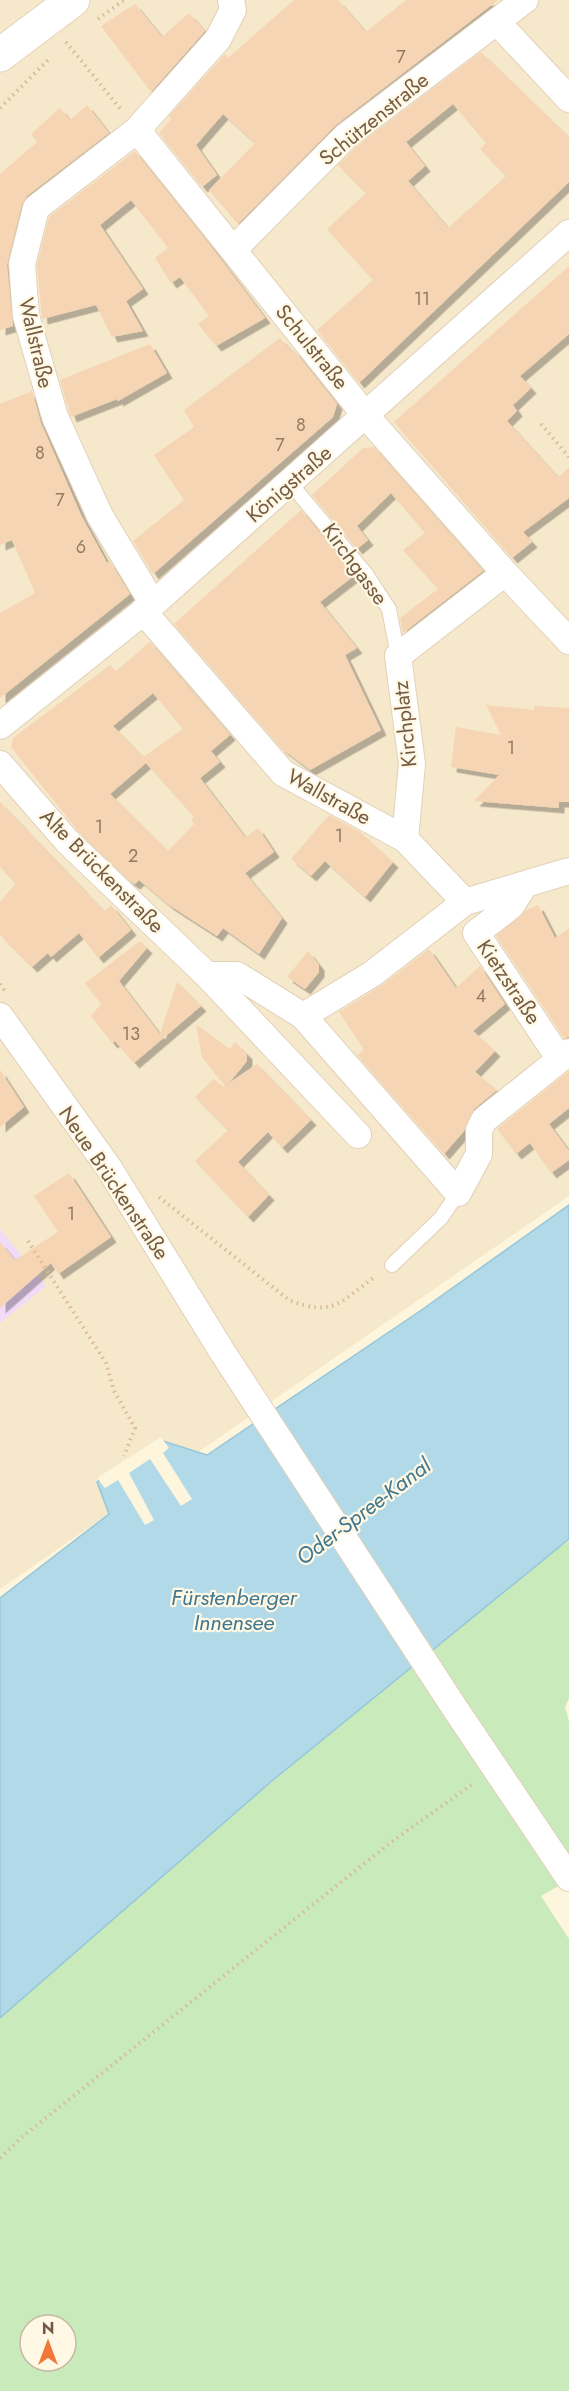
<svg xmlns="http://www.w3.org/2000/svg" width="569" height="2391" font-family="Jost,sans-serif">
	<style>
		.residential { fill: #f6e8cb }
		.education { fill: #f2daf9 }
		.green { fill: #c9ebbb; fill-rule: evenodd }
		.water { fill: #b1d9e7; stroke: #97c7da; stroke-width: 1.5 }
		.pier { fill: #fef5dd }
		.building { fill: #f5d5b3; fill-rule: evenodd; filter: url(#shadow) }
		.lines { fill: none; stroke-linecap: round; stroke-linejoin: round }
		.service-casing { stroke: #e2d1b9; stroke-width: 16 }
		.minor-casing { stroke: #e2d1b9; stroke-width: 28 }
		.secondary-casing { stroke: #e7d3b6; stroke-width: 35 }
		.path { stroke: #d9b997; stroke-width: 4; stroke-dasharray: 1.5 4.5; stroke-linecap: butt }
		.service { stroke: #fff; stroke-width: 14 }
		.minor { stroke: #fff; stroke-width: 26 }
		.secondary { stroke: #fff; stroke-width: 33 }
		.labels { text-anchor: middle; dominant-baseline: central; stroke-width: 4.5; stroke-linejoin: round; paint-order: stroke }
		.number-label { font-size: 18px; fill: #947a60 }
		.street-label { font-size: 21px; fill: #745b44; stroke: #fff8e4 }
		.water-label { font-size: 22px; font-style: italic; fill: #407891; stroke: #fff8e4 }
	</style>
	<defs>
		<filter id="shadow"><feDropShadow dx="5.5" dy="5.5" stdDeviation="0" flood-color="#0004"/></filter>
	</defs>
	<rect width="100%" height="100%" fill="#fef5dd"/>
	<path class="residential" d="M0 0H569V1196L0 1589Z"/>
	<path class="education" d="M0 1229 46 1286 0 1323Z"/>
	<path class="green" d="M569 1541V1698L565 1707 569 1721V1880L541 1896 569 1939V2391H0V2018L274 1779 541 1559ZM30 2325H66V2361H30Z"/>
	<path class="water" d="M569 1205V1539L273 1780 0 2018V1598L109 1514 97 1482 160 1440 207 1455 420 1311Z"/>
	<path class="pier" d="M161 1437 169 1448 163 1453 192 1499 181 1506 150 1459 129 1473 154 1520 145 1525 118 1480 105 1488 97 1478Z"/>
	<path class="building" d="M294 0H338L366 32 406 0H498L337 124 238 224 209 190 255 143 223 114 196 145 217 175 202 187 159 133 171 119 169 116 225 54 228 58Z
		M135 4 162 37 189 13 205 31 151 92 101 26Z
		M481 52 569 137V182L359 383 317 330 373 280 327 229 366 193 338 165 356 147ZM453 104 486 143 480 149 506 176 448 228 408 181 425 166 406 142Z
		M87 105 109 133 27 196 22 204 7 265 13 326 0 330V174L37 142 31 134 60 108 70 120Z
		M135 151 207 241 265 318 216 346 198 324 209 316 180 277 171 283 155 258 168 248 131 200 100 225 143 289 126 301 143 331 112 337 96 305 42 319 37 265 49 217Z
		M569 266V334L520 376 531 388 513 405 517 411 507 421 558 477 569 468V498L523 532 532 542 512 558 394 422Z
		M280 338 292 352 294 350 337 404 333 417 153 574 133 541 184 500 154 455 194 427 184 410Z
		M150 344 167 373 118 401 117 399 71 417 60 380Z
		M32 391 41 423 81 515 107 563 110 561 130 594 0 698V613L35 593 12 540 0 545V404Z
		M374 447 483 571 403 633 400 618 438 589 403 550 425 533 391 493 357 526 368 540 357 549 312 495 363 448Z
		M301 510 355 575 320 602 357 648 345 655 381 730 310 770 282 749 174 624Z
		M150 642 230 735 211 751 220 762 200 778 245 837 258 828 274 852 245 873 282 918 259 954 223 928 217 936 169 905 139 880 135 884 130 881 78 831 11 747 13 738 110 665 116 671ZM153 693 183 729 143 757 113 726ZM146 763 194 817 191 819 194 824 168 851 110 794Z
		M486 705 534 710V706L569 708V802H559V808L474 801 499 775 451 767 456 727 501 735Z
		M0 802 104 911 111 905 131 930 98 958 79 933 51 957 48 953 32 967 0 935V902L16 883 0 867Z
		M329 815 360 832 393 862 365 897 325 861 311 876 291 859Z
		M538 905 555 938 569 929V1037L564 1038 496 936 525 911Z
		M140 941 147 948 119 981 160 1034 177 982 201 1006 134 1063 115 1041 112 1043 91 1016 101 1004 85 983Z
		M429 949 456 988 480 966 505 1004 473 1031 495 1051 475 1072 497 1090 474 1109 464 1131 444 1154 357 1055 364 1050 339 1012 381 986Z
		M308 951 319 965V972L305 989 287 977Z
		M196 1024 230 1049 235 1042 247 1054V1061L229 1083 257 1064 311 1120 282 1148 268 1132 238 1162 269 1195 248 1217 195 1161 228 1130 195 1097 214 1079 222 1087 225 1086 202 1057Z
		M0 1070 24 1107 0 1127Z
		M569 1071V1108L549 1124 569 1151V1160L551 1173 530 1143 516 1154 497 1129Z
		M69 1173 111 1237 58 1274 51 1263 0 1308V1242L15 1260 58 1232 34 1196Z"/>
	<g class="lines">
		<g class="service-casing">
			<path id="service" d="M290 483 366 574 389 609 398 656
				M392 1265 441 1218 458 1193"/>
		</g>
		<g class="minor-casing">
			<path id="minor" d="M497 22 569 99
				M137 130 366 416 505 573 569 641
				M234 249 346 136 525 0
				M153 604 100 516 55 417 26 316 22 264 36 208 137 130 218 39 233 10 231 0
				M143 611 283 773 405 839
				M0 726 153 604 569 233
				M0 764 67 841 207 975 358 1135
				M524 886 511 906 476 933 559 1058
				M465 902 405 839 412 764 398 656 505 573
				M207 975H237L303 1016 458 1193 479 1154V1130L484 1120 569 1052
				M0 1016 109 1168 223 1353 454 1707 569 1878
				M303 1016 372 974 465 902 569 871"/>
		</g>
		<g class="secondary-casing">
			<path id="secondary" d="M0 55 73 0"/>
		</g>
		<path class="path" d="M98 19 124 0
			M66 42 122 111
			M0 108 50 58
			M541 424 569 457
			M0 984 5 991
			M159 1197 289 1300C334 1318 341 1301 376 1276
			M28 1241 106 1363 114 1391 135 1428 124 1456
			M0 2158 22 2137 390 1843 474 1783"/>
		<use href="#service" class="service"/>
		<use href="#minor" class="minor"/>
		<use href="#secondary" class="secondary"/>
	</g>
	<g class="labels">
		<g class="number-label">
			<text x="401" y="57">7</text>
			<text x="422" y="299">11</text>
			<text x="301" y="425">8</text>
			<text x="280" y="445">7</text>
			<text x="40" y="453">8</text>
			<text x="60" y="500">7</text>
			<text x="81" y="547">6</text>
			<text x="511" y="748">1</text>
			<text x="99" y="827">1</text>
			<text x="339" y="836">1</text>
			<text x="133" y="856">2</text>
			<text x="481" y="996">4</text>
			<text x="131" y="1034">13</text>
			<text x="71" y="1214">1</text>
		</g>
		<g class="street-label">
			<text transform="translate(374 119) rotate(-39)">Schützenstraße</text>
			<text transform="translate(36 343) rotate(77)">Wallstraße</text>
			<text transform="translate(312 347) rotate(51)">Schulstraße</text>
			<text transform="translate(289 484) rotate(-41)">Königstraße</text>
			<text transform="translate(355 564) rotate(54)">Kirchgasse</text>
			<text transform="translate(405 724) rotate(-96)">Kirchplatz</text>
			<text transform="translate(329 797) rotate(29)">Wallstraße</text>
			<text transform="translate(102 871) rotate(45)">Alte Brückenstraße</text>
			<text transform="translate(509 982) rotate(56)">Kietzstraße</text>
			<text transform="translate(114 1183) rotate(56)">Neue Brückenstraße</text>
		</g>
		<g class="water-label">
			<text transform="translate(363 1511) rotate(-37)">Oder-Spree-Kanal</text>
			<text x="234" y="1597">Fürstenberger<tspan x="234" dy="25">Innensee</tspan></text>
		</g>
	</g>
	<g transform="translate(48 2343)"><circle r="28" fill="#fff8e4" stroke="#c7b9a4" stroke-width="1.5"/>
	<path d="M0-4.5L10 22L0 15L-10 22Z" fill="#f07939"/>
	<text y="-9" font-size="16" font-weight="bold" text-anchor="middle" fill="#745b44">N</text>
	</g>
</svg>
